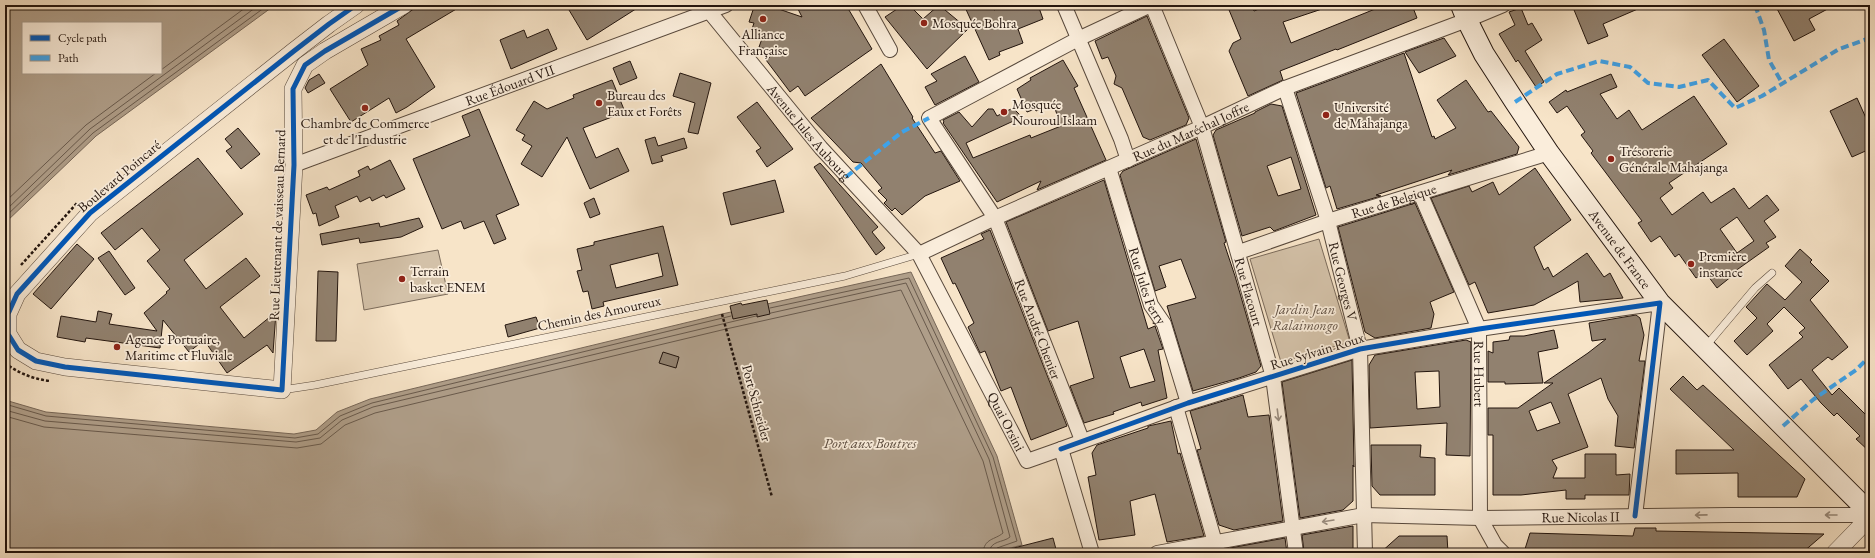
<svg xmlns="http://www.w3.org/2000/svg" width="1875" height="558" font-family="'EB Garamond',serif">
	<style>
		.green { fill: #d3c1a8; stroke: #7b6b5b }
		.water { fill: #af9e89; stroke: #776758; fill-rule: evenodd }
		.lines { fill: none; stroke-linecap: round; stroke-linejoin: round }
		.shore { stroke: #695a4c; stroke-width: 1 }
		.building { fill: #91816f; stroke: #23150e; fill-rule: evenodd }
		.service-casing { stroke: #58493c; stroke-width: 8 }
		.minor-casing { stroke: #58493c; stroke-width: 16 }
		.tertiary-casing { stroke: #58493c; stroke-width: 18 }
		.secondary-casing { stroke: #23150e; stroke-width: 22 }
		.path { stroke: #23150e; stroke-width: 2.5; stroke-dasharray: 3 2; stroke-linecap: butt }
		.service { stroke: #faeddb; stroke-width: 7 }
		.minor { stroke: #faeddb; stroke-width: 14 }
		.tertiary { stroke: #faeddb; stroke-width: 17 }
		.secondary { stroke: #faeddb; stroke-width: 20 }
		.quiet { stroke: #3ea2e9; stroke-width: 4; stroke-dasharray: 8 4; stroke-linecap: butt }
		.cycleway-casing { stroke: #faeddb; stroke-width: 8 }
		.cycleway { stroke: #0057b8; stroke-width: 5 }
		.oneway { stroke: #998c7f }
		.poi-dot { fill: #8f2418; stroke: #faeddb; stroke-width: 1.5 }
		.labels { text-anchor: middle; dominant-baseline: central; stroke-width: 3.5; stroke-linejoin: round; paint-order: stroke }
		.poi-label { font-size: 14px; fill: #23150e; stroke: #faeddb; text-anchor: start }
		.street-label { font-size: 14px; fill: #23150e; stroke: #faeddb }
		.park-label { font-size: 14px; font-style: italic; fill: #615144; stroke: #faeddb }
		.water-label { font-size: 15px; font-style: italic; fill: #5b4c3f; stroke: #faeddb }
	</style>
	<rect width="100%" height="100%" fill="#f7e4c8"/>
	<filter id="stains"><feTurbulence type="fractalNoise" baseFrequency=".005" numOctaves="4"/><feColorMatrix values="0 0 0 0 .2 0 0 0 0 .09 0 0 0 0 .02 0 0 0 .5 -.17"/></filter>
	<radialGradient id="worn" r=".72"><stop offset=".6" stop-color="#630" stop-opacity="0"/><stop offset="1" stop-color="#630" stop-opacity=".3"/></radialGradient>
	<path class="green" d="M1319 239 1350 342 1281 362 1250 259Z
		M438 250 448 294 364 310 357 264Z"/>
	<path class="water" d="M5 5H275L96 136 5 223ZM23 23H161V73H23Z
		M911 272 997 456 1022 545 991 553H5V400L46 412 294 434 316 430 337 412 370 399 722 314Z"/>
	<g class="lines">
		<path class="shore" d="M161 70 249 5
			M5 202 86 125 156 73
			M5 211 90 129 259 5
			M5 217 93 133 268 5
			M770 308 909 278 993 457 1017 541 997 548 994 553
			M771 313 906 283 989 459 1010 537C1003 543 990 540 989 553
			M5 404 46 416 295 438 318 434 340 416 372 403 731 316
			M5 410 45 421 296 442 320 438 342 420 373 407 756 316
			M5 416 44 427 297 448 321 444 345 425 375 413 726 329 901 290 983 461 1003 533C995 540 984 538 983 553"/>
	</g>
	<path class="building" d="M419 5H463L406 39 435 87 407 107 396 113 389 98 351 122 330 89 368 65 361 49 381 40 379 36 399 25 397 21Z
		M566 5H642L587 40Z
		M760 5H767L802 17 796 5H846L872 49 805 96 798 86 790 92 766 60 776 52 759 47 763 36 751 32 754 23 749 22 754 7 759 8Z
		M903 5H909L923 19 939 5 968 29 927 69 885 17Z
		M964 5H991L994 10 1006 5H1038L1043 19 1018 29 1023 43 999 52 1000 55 989 60Z
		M1227 5H1251L1254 11 1269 5H1328V7L1283 22 1291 43 1385 5H1412L1417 18 1337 50 1336 49 1280 71 1283 80 1248 96 1229 51 1233 43 1241 39Z
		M1572 5H1605L1607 9 1617 5H1647L1603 24 1608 36 1588 44Z
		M1775 5H1835L1809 19 1815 30 1794 41Z
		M1521 8 1528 25 1532 23 1542 40 1525 51 1544 82 1536 87 1518 60 1516 62 1499 34 1515 25 1509 12Z
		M1147 16 1189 118 1186 125 1150 140 1143 137 1122 88 1114 84 1116 76 1108 57 1102 59 1095 41Z
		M548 29 557 49 511 69 500 40 524 30 527 38Z
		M1444 38 1456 56 1419 73 1405 52Z
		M1724 39 1759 86 1737 102 1702 55Z
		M1404 53 1432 137 1434 136 1435 139 1456 128 1437 100 1466 80 1488 112 1491 111 1519 147 1517 154 1448 175 1452 170 1376 195 1381 196 1337 209 1330 186 1326 188 1296 93Z
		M965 56 979 82 935 105 925 87 937 81 931 74Z
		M1063 60 1078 86 1074 88 1106 160 1037 190 1041 181 997 202 943 123 944 122 943 120 959 112 972 127 988 109H993L997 116 1013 108 1022 117 966 143 973 158 1030 135 1031 138 1061 126 1053 103 1036 111 1035 109 1027 112 1017 89 1031 80 1030 78Z
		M630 61 637 78 620 85 613 68Z
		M881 64 913 117 912 118 935 153 941 151 960 181 925 196 902 215 895 208 892 211 884 203 887 200 878 191 882 188 861 163 853 162 811 118Z
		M680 73 711 83 698 134 688 132 695 103 673 96Z
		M319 74 325 83 308 93 305 88 309 80Z
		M1611 74 1617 87 1600 94 1617 119 1629 110 1642 130 1694 96 1727 144 1669 183 1673 188 1660 198 1672 215 1703 192 1711 203 1734 188 1749 209 1767 195 1779 210 1764 221 1776 237 1766 243 1769 247 1731 274 1732 276 1717 288 1705 272 1696 278 1679 254 1675 257 1660 236 1651 242 1638 223 1642 221 1591 153 1593 151 1581 135 1585 132 1567 106 1557 113 1549 102 1566 90 1567 92ZM1737 217 1754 241 1737 253 1720 229Z
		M612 80 625 112 583 128 596 158 618 148 629 171 590 189 567 137 542 177 521 164 532 146 522 140 525 135 516 130 534 101 547 109 574 98 573 95Z
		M1857 98 1870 127V149L1852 157 1830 111Z
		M757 102 793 149 767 167 756 151 761 148 737 117Z
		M1271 104 1282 106 1316 215 1274 231 1270 227 1242 236 1213 135 1216 130 1255 113V112ZM1291 157 1301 189 1278 196 1267 166Z
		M479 109 519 205 496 215 506 239 494 244 484 221 464 229 461 221 442 229 413 159 470 136 462 116Z
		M238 128 260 154 241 169 226 151 232 147 225 139Z
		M655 137 658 146 684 138 687 148 661 156 663 161 652 164 645 140Z
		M1196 139 1226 242 1224 243 1235 276 1261 366 1256 372 1239 378 1193 391 1167 306 1196 298 1181 259 1159 266 1166 287 1155 291 1120 175 1123 171Z
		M198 158 243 214 184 260 206 289 246 258 260 276 220 307 244 338 276 312 273 353 267 345 227 373 204 340 189 352 163 320 160 348 86 338 85 342 57 337 61 316 96 322 98 311 112 314 109 324 157 331 144 313 167 293 166 292 170 289 147 261 160 250 142 228 115 250 101 233Z
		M390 160 405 189 386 198 384 195 372 201 370 197 360 202 357 196 335 206 339 217 319 226 316 213 313 214 306 195 327 187 329 190 360 176 358 171 368 166 370 170Z
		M820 163 878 227 872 232 885 248 876 255 814 167Z
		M1535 168 1571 220 1534 247 1544 270 1548 267 1553 277 1587 253 1604 277 1610 273 1623 298 1580 302 1578 281 1566 288 1534 305 1488 313 1475 282 1469 285 1431 198 1469 186 1472 192 1493 182 1499 195Z
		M775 180 784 212 731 225 723 193Z
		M1104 180 1148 329 1155 326 1163 349 1158 350 1167 398 1142 406 1141 402 1113 412 1114 414 1084 423 1070 386 1094 378 1078 321 1048 331 1006 222ZM1144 349 1155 381 1130 388 1120 357Z
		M594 198 600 214 590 218 584 203Z
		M1415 203 1454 292 1430 302 1434 314 1431 328 1375 338 1365 332 1338 227Z
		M419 218 423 227 401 237 360 243 359 238 322 245 320 234 379 223 380 227Z
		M663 226 678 285 603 302 604 306 592 309 588 291 583 292 577 271 582 270 577 249 594 245V242ZM658 253 663 276 616 288 610 265Z
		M990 230 1067 426 1031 440 1011 387 1001 391 985 351 980 353 968 327 974 323 955 283 953 284 941 258 984 239 981 234Z
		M77 244 94 259 51 309 33 294Z
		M1800 249 1812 260 1810 262 1829 281 1810 300 1848 347 1832 360 1828 357 1812 370 1832 395 1839 388 1870 419V452L1856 439 1860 436 1837 413 1834 416 1821 403 1801 379 1788 389 1769 365 1803 337 1799 333 1805 328 1784 307 1767 324 1773 331 1747 355 1734 341 1757 318 1746 307 1767 284 1785 300 1802 282 1785 266Z
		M109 251 135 288 125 295 98 258Z
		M318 271 338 272 336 341H316Z
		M767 300 770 314 757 317V314L733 319 730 306 741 303 742 305Z
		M1636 315 1640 318 1644 335 1639 361H1645L1634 448 1615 446 1618 416 1608 399 1601 378 1568 394 1588 447 1552 460 1557 468 1553 478H1585V454H1616V475L1630 474 1629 495H1585V499H1566V490L1521 495H1493V435H1488V408H1518L1553 383H1544L1588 353 1606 339 1592 341 1589 323ZM1551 402 1560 423 1537 431 1529 411Z
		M536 317 540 328 508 337 505 325Z
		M1554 330 1558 348 1538 352 1543 383 1505 384V382H1488V351L1493 353V342L1509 340 1510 336H1524Z
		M1466 340 1471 342 1470 456 1446 455 1447 423 1370 428 1369 365 1375 355ZM1439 371 1440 407 1417 409 1415 372Z
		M663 352 679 357 676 368 659 363Z
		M1352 360 1354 467 1353 465V501L1343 510 1300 518 1282 382Z
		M1683 376 1697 390 1703 385 1805 479 1797 497H1738V473L1676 474V450H1734L1670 389Z
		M1243 395 1248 417 1269 415 1283 521 1234 530 1219 525 1197 450 1201 449 1190 411Z
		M1171 421 1178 454 1180 453 1204 536 1167 542 1155 494 1130 501 1135 535 1099 540 1088 477 1096 475 1092 453 1097 445 1148 428V426L1153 425Z
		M1371 445H1421L1420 457 1435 458V495H1380L1372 486Z
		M1353 526V553L1304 552 1302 535Z
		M1635 528H1656V531L1824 534 1802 553H1529L1525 549 1530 533 1633 536Z
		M1399 536H1447L1448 553H1380Z
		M1053 538 1057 553H1010V549Z
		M1285 538 1287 553H1226L1230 548Z"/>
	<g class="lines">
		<g class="service-casing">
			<path id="service" d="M1706 346 1755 288 1772 273
				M282 390 315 385 845 276 919 254"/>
		</g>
		<g class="minor-casing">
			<g id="minor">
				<path id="s1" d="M704 5 821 148 919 254 1027 461 1061 449 1092 553"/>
				<path d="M865 5 890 50"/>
				<path d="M1064 5 1121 139 1128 160"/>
				<path id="s2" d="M1152 5 1202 127 1273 377 1296 553"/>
				<path id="s3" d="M1285 88 1328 221 1360 349 1365 553"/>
				<path id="s4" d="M294 165 726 5"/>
				<path id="s5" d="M1109 168 1151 305 1164 324 1188 403"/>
				<path id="s6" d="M1420 193 1479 329 1480 518 1495 545 1503 553"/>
				<path id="s7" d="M1239 252 1328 221 1549 153"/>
				<path id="s8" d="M919 254 995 218 1202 127 1285 88 1467 20 1503 5"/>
				<path d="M1176 407 1218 553"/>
				<path d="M1082 440 995 218 929 118 1078 39 1151 5"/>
				<path d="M1061 449 1188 403 1360 349 1479 329 1660 303 1635 516"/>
				<path id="s9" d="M1157 553 1364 515 1480 518 1729 515H1870"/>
			</g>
		</g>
		<g class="tertiary-casing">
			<path id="tertiary" d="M356 5 329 24 294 51 90 213 17 294 8 314V334L18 350 36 361 65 367 282 390 294 165 293 89 305 65 325 51 404 5
				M1835 553 1870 517"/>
		</g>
		<g class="secondary-casing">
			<g id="secondary">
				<path id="s10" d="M1461 5 1467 20 1484 54 1515 102 1549 153 1660 303 1870 513"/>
			</g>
		</g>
		<path class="path" d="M21 265 78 202
			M722 314 772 497
			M5 363C18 373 33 379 50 381"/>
		<use href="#service" class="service"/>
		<use href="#minor" class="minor"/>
		<use href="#tertiary" class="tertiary"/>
		<use href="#secondary" class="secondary"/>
		<path class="quiet" d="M1755 5 1764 30 1769 60 1782 83
			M1515 102 1557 74 1599 61 1630 67 1648 83 1679 87 1708 80 1735 108 1762 96 1839 49 1870 38
			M846 177 902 132 929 118
			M1783 426 1814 399 1856 370 1870 356"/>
		<g class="cycleway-casing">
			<path id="cycleway" d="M356 5 329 24 294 51 90 213 17 294 8 314V334L18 350 36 361 65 367 282 390 294 165 293 89 305 65 325 51 404 5
				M1061 449 1188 403 1360 349 1479 329 1660 303 1635 516"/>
		</g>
		<use href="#cycleway" class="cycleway"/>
	</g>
	<defs><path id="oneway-shaft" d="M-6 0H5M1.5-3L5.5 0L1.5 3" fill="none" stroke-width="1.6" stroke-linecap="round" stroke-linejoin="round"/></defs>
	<g class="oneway">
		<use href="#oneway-shaft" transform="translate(1278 415) rotate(83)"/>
		<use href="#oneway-shaft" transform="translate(1701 515) rotate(179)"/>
		<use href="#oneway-shaft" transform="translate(1831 515) rotate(-180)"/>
		<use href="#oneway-shaft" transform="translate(1328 521) rotate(171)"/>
	</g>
	<g class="poi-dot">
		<circle cx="763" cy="19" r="4"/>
		<circle cx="924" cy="23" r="4"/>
		<circle cx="599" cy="103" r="4"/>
		<circle cx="365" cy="108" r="4"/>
		<circle cx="1004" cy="112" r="4"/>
		<circle cx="1326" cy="115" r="4"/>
		<circle cx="1611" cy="159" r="4"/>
		<circle cx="1691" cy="264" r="4"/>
		<circle cx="402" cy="279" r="4"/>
		<circle cx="117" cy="347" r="4"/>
	</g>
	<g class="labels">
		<g class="poi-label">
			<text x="932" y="23">Mosquée Bohra</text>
			<text x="763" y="34" text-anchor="middle">Alliance<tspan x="763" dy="16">Française</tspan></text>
			<text x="607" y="95">Bureau des<tspan x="607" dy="16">Eaux et Forêts</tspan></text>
			<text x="1012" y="104">Mosquée<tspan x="1012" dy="16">Nouroul Islaam</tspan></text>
			<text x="1334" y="107">Université<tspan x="1334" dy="16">de Mahajanga</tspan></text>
			<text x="365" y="123" text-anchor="middle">Chambre de Commerce<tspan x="365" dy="16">et de l'Industrie</tspan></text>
			<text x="1619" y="151">Trésorerie<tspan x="1619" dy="16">Générale Mahajanga</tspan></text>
			<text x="1699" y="256">Première<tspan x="1699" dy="16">instance</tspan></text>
			<text x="410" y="271">Terrain<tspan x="410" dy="16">basket ENEM</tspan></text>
			<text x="125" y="339">Agence Portuaire,<tspan x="125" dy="16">Maritime et Fluviale</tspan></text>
		</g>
		<g class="street-label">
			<text stroke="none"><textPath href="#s4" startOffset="230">Rue Édouard VII</textPath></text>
			<text stroke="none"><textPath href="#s1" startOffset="165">Avenue Jules Aubourg</textPath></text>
			<text stroke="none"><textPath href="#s8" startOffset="298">Rue du Maréchal Joffre</textPath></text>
			<text transform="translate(119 176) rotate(-40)">Boulevard Poincaré</text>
			<text stroke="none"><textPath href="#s7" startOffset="163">Rue de Belgique</textPath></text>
			<text transform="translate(277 225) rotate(-88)">Rue Lieutenant de vaisseau Bernard</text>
			<text stroke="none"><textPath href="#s10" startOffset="292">Avenue de France</textPath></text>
			<text stroke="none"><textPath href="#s3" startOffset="202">Rue Georges V</textPath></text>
			<text stroke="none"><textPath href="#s5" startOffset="124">Rue Jules Ferry</textPath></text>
			<text stroke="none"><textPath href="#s2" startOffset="303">Rue Flacourt</textPath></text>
			<text transform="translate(599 313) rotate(-12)">Chemin des Amoureux</text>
			<text transform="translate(1038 329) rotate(69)">Rue André Chenier</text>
			<text transform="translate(1317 351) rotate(-17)">Rue Sylvain Roux</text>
			<text stroke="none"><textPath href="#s6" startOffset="193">Rue Hubert</textPath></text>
			<text transform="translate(757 403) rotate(75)">Port Schneider</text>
			<text stroke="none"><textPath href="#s1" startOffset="518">Quai Orsini</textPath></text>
			<text stroke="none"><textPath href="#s9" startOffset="427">Rue Nicolas II</textPath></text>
		</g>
		<g class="park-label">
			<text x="1305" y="309">Jardin Jean<tspan x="1305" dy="16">Ralaimongo</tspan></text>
		</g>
		<g class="water-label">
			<text x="870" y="442">Port aux Boutres</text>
		</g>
	</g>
	<rect width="1875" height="558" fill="none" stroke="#f7e4c8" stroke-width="20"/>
	<rect x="6" y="6" width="1863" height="546" fill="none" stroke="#23150e" stroke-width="2"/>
	<rect x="10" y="10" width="1855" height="538" fill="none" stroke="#23150e"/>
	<rect x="22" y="22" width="140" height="52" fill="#faeddb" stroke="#a49789"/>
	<rect x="30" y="35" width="20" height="6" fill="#0057b8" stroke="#a49789"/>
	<text x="58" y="42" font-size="12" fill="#23150e">Cycle path</text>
	<rect x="30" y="55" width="20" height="6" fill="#3ea2e9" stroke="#a49789"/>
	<text x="58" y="62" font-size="12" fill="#23150e">Path</text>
	<rect width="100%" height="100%" filter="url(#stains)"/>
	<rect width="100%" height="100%" fill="url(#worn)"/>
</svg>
